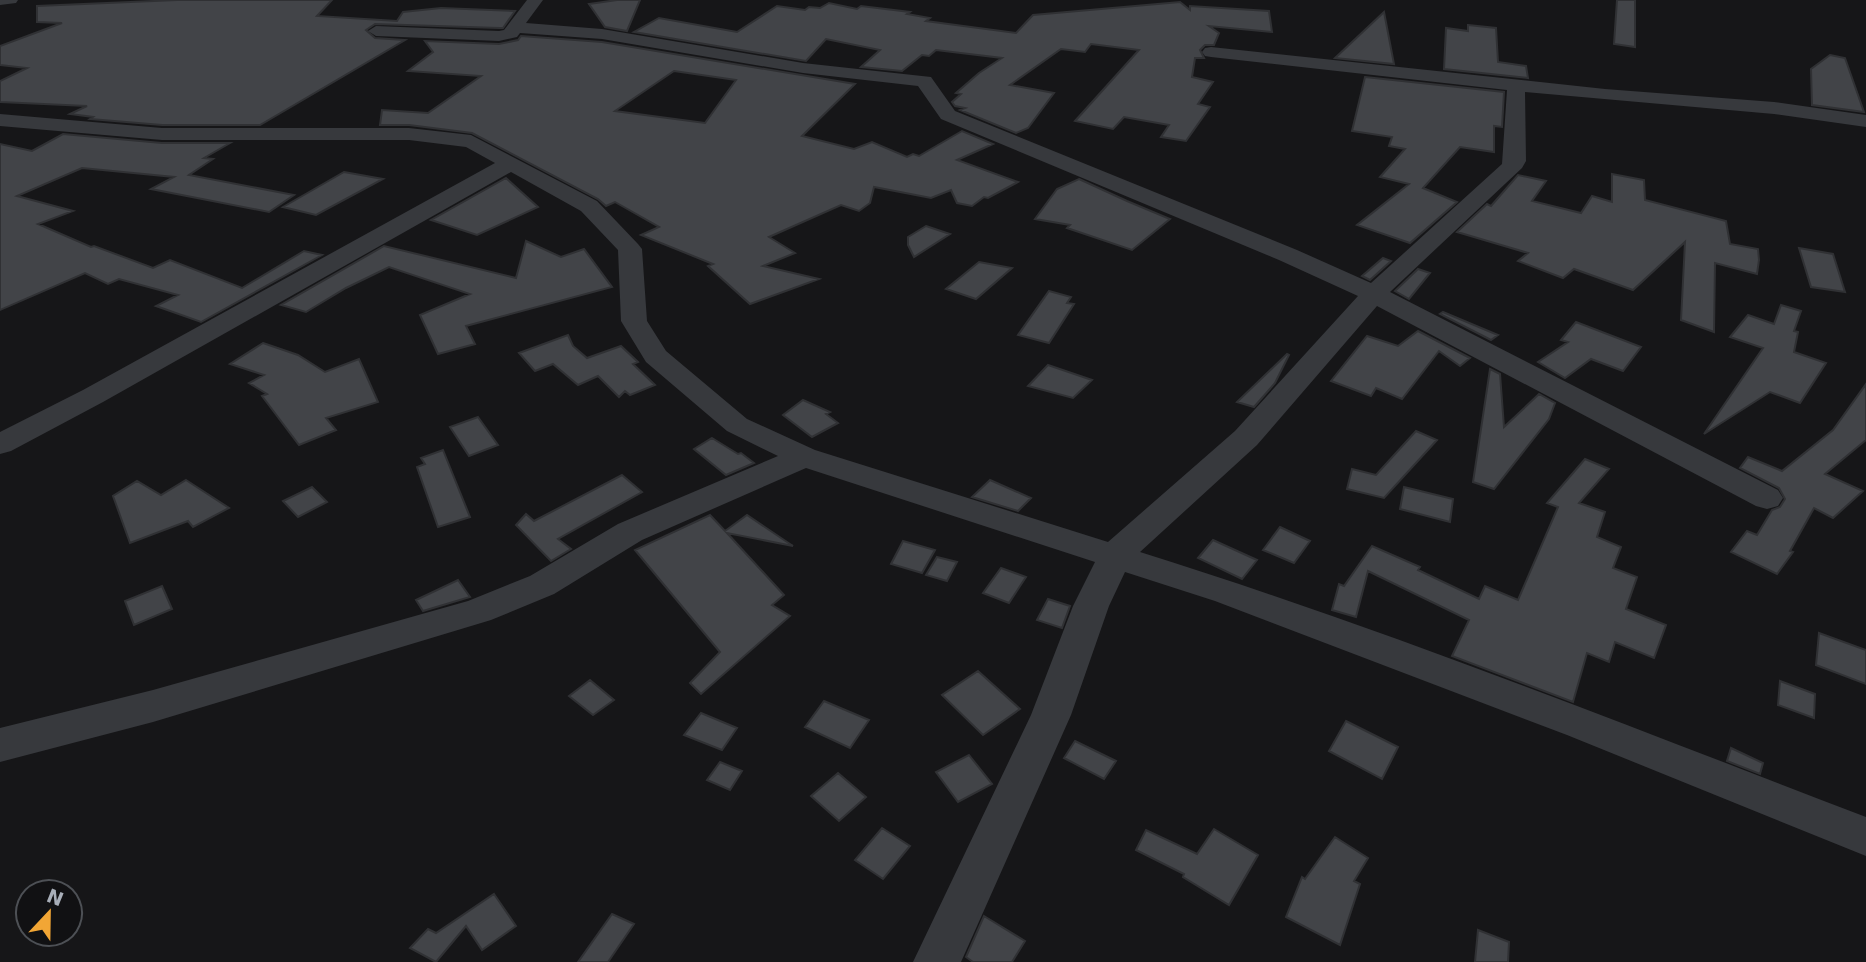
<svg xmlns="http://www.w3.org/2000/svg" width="1866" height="962" font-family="'DejaVu Sans',sans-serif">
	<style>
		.building { fill: #424448; stroke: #303134; stroke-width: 2; fill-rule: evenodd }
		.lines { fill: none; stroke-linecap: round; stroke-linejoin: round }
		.street { fill: #37393d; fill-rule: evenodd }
	</style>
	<rect width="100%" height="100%" fill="#161618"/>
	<path class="building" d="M177 0H332L317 16 397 21 403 12 441 8 515 11 503 28H499L375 24 366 30 375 38 405 40 260 125H162L90 119 93 117 70 114 87 106 0 102V81L27 68 0 65V46L62 23 37 22V6Z
		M617 0H640L627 31 605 27 589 4Z
		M1617 0H1635V47L1614 44Z
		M1180 2 1190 10V6L1269 11 1272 32 1209 26 1219 33 1214 45H1205L1200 50 1204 58H1195L1192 77 1213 82 1198 104 1210 107 1186 141 1161 137 1169 125 1124 117 1113 129 1075 121 1139 50 1091 44 1085 52 1061 49 1010 85 1054 93 1028 128 1016 133 960 110 965 108 955 106 952 102 961 94 956 93 979 73 1002 58 936 50 929 56 922 55 902 71 861 67 880 50 826 39 806 61 634 32 659 18 737 32 777 6 805 10 809 7 820 8 829 3 857 9 861 6 910 12 907 14 930 18 926 21 1016 33 1033 15Z
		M1384 12 1394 64 1335 58Z
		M1468 25 1496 28 1498 62 1526 66 1528 78 1444 69 1446 28 1468 31Z
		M521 36 602 42 855 84 802 136 854 149 872 142 907 157 913 154 919 156 962 131 993 144 957 160 1018 182 988 198 984 197 972 206 957 203 951 190 931 198 874 187 870 203 859 211 841 205 769 237 795 253 763 266 819 279 750 304 708 266 713 264 641 235 659 227 615 202 606 206 598 199 472 133 409 125H380L382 110 428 113 481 76 408 71 433 52 425 41 499 44 518 40ZM674 71 736 80 705 123 615 111Z
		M1830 55 1845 58 1864 112 1812 105 1811 69Z
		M1365 77 1504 92 1502 127 1494 126V152L1460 147 1423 188 1457 202 1410 243 1357 225 1409 184 1380 177 1405 149 1389 146 1392 137 1352 131Z
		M63 134 162 143H230L204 158 213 159 189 175 294 195 269 212 151 189 174 177 82 168 17 196 73 211 38 224 91 247 94 246 153 268 170 260 242 288 304 251 322 255 201 322 156 306 178 295 119 279 108 284 85 273 0 310V144L32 151Z
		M344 172 383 179 316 215 283 207Z
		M1612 174 1644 180 1645 200 1726 221 1730 244 1758 249 1759 260 1757 274 1715 263 1714 332 1681 320 1685 242 1633 290 1574 269 1563 278 1518 261 1528 253 1457 232 1487 204 1491 206 1518 175 1546 181 1532 201 1581 213 1592 196 1612 202Z
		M506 178 538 207 477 235 431 220Z
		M1079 179 1127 201 1170 219 1132 250 1067 228 1070 225 1035 219 1057 189Z
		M926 226 950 234 914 257 908 245V237Z
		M526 241 561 257 584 249 612 287 466 326 475 344 438 354 420 315 470 294 389 267 346 288 306 312 281 305 384 246 516 278Z
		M1799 248 1833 254 1845 292 1811 287Z
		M1383 258 1391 261 1370 280 1362 276Z
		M979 262 1012 268 976 299 946 289Z
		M1418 269 1430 273 1409 299 1395 291Z
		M1049 291 1071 297 1067 303 1074 304 1049 343 1018 335Z
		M1781 305 1801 311 1794 331 1798 332 1794 352 1826 363 1800 403 1770 392 1704 434 1763 348 1730 337 1748 315 1774 324Z
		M1443 312 1498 335 1491 340 1440 314Z
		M1576 322 1641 347 1623 371 1591 359 1565 378 1538 362 1568 342 1561 340Z
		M1418 331 1470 358 1460 366 1439 351 1402 399 1376 388 1371 396 1331 381 1367 336 1398 346Z
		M568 335 573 346 587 358 621 346 638 362 633 364 655 385 630 395 625 391 619 397 598 376 578 385 553 364 535 371 519 353Z
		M263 343 298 355 325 372 359 359 378 402 326 418 336 430 299 445 262 396 267 394 249 383 264 375 230 364Z
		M1287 354 1289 355 1275 383 1254 407 1237 402Z
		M1048 365 1092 380 1073 398 1028 386Z
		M1490 369 1500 374 1504 427 1539 394 1555 403 1549 419 1494 489 1473 482Z
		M1866 384V440L1825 474 1863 491 1833 518 1814 508 1790 551 1793 552 1777 574 1731 552 1747 531 1757 535 1772 510 1780 507 1785 499 1779 488 1740 468 1748 457 1782 471 1833 430Z
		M803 400 830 412 826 414 838 423 812 437 783 415Z
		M478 417 498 445 469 456 450 427Z
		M1416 431 1437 440 1384 498 1347 489 1352 469 1376 475Z
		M712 438 738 454 741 453 754 463 726 475 694 449Z
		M443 450 470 517 438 527 417 467 425 464 421 458Z
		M1585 459 1609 469 1579 503 1605 512 1597 537 1621 547 1613 568 1637 577 1626 609 1666 625 1654 658 1615 642 1609 662 1587 653 1573 702 1452 656 1469 620 1368 571 1356 617 1332 610 1339 584 1344 586 1372 546 1420 567 1418 570 1479 599 1485 586 1518 600 1558 507 1547 503Z
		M622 475 642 492 558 539 571 549 551 561 516 525 526 514 534 521Z
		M186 480 229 508 193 527 188 521 130 543 113 496 137 481 161 495Z
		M990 480 1031 498 1018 511 972 497Z
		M312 487 327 502 298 517 283 501Z
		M1404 487 1453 499 1450 522 1400 509Z
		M710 515 725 531 747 515 793 546 727 533 784 595 772 605 790 616 701 694 690 683 720 652 635 550Z
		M1280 527 1310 541 1294 563 1263 550Z
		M1213 540 1257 560 1242 579 1198 558Z
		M903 541 935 550 922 573 891 564Z
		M937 557 957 562 947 581 926 575Z
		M1001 568 1026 577 1009 603 983 593Z
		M458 580 470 597 423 611 416 600Z
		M162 586 172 609 134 625 125 601Z
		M1048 599 1070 606 1062 628 1037 620Z
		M1819 633 1866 650V684L1816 665Z
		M978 671 1020 709 983 735 942 695Z
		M590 680 614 700 593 715 569 696Z
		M1780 681 1815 694 1814 718 1778 705Z
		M824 701 869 720 850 748 805 727Z
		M701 713 737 728 722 750 684 735Z
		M1346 721 1398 747 1382 779 1329 751Z
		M1075 741 1116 761 1104 779 1064 758Z
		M1731 748 1763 763 1760 774 1727 761Z
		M969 755 992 784 958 802 936 772Z
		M720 762 742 771 730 790 707 780Z
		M838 773 866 797 839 821 811 796Z
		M882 828 910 846 883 879 855 860Z
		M1214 829 1258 855 1229 905 1183 877 1184 874 1136 850 1146 830 1197 854Z
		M1335 837 1368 858 1354 881 1360 884 1340 945 1286 917 1302 877 1305 879Z
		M494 894 516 926 482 950 466 926 436 962 410 948 428 929 436 933Z
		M612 914 634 924 608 962H578Z
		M984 916 1025 941 1012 962H973L966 957Z
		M1478 930 1509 942 1508 962H1475Z"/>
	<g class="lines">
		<path class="street" d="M0 0H18L16 3 0 5Z
			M527 0H543L526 23 602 29 803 63 931 77 955 111 1297 250 1371 283 1502 164 1507 90 1211 57 1205 56 1202 52 1205 48 1211 47 1605 89 1774 102 1866 115V127L1774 114 1525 92 1526 161 1522 168 1390 292 1778 490 1783 498 1778 506 1767 509 1756 506 1377 306 1257 445 1140 552C1386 629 1626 725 1866 817V856L1567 735 1215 601 1125 572 1109 606 1071 715 961 962H913L1031 715 1073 606 1095 562 806 468 642 540 554 594 491 620 153 722 0 762V728L153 690 468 601 530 576 618 524 778 456 727 431 646 362 621 321 618 250 581 211 511 172 103 402 11 451 0 454V432L83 390 495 163 466 147 409 140H162L0 126V114L162 128H409L471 135 597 201 638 244 642 249 647 321 666 351 747 419 815 450 1108 542 1235 431 1358 296 1279 260 941 119 918 86 803 73 602 39 520 33 517 37 499 41 376 36 368 31 376 26 499 31 504 30Z"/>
	</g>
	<g transform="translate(49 913) rotate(22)"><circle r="33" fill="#111113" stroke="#4d5055" stroke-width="2"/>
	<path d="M0-5L12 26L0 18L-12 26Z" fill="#f2a635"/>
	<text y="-10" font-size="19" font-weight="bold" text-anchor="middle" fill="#a8aeb8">N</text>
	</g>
</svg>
